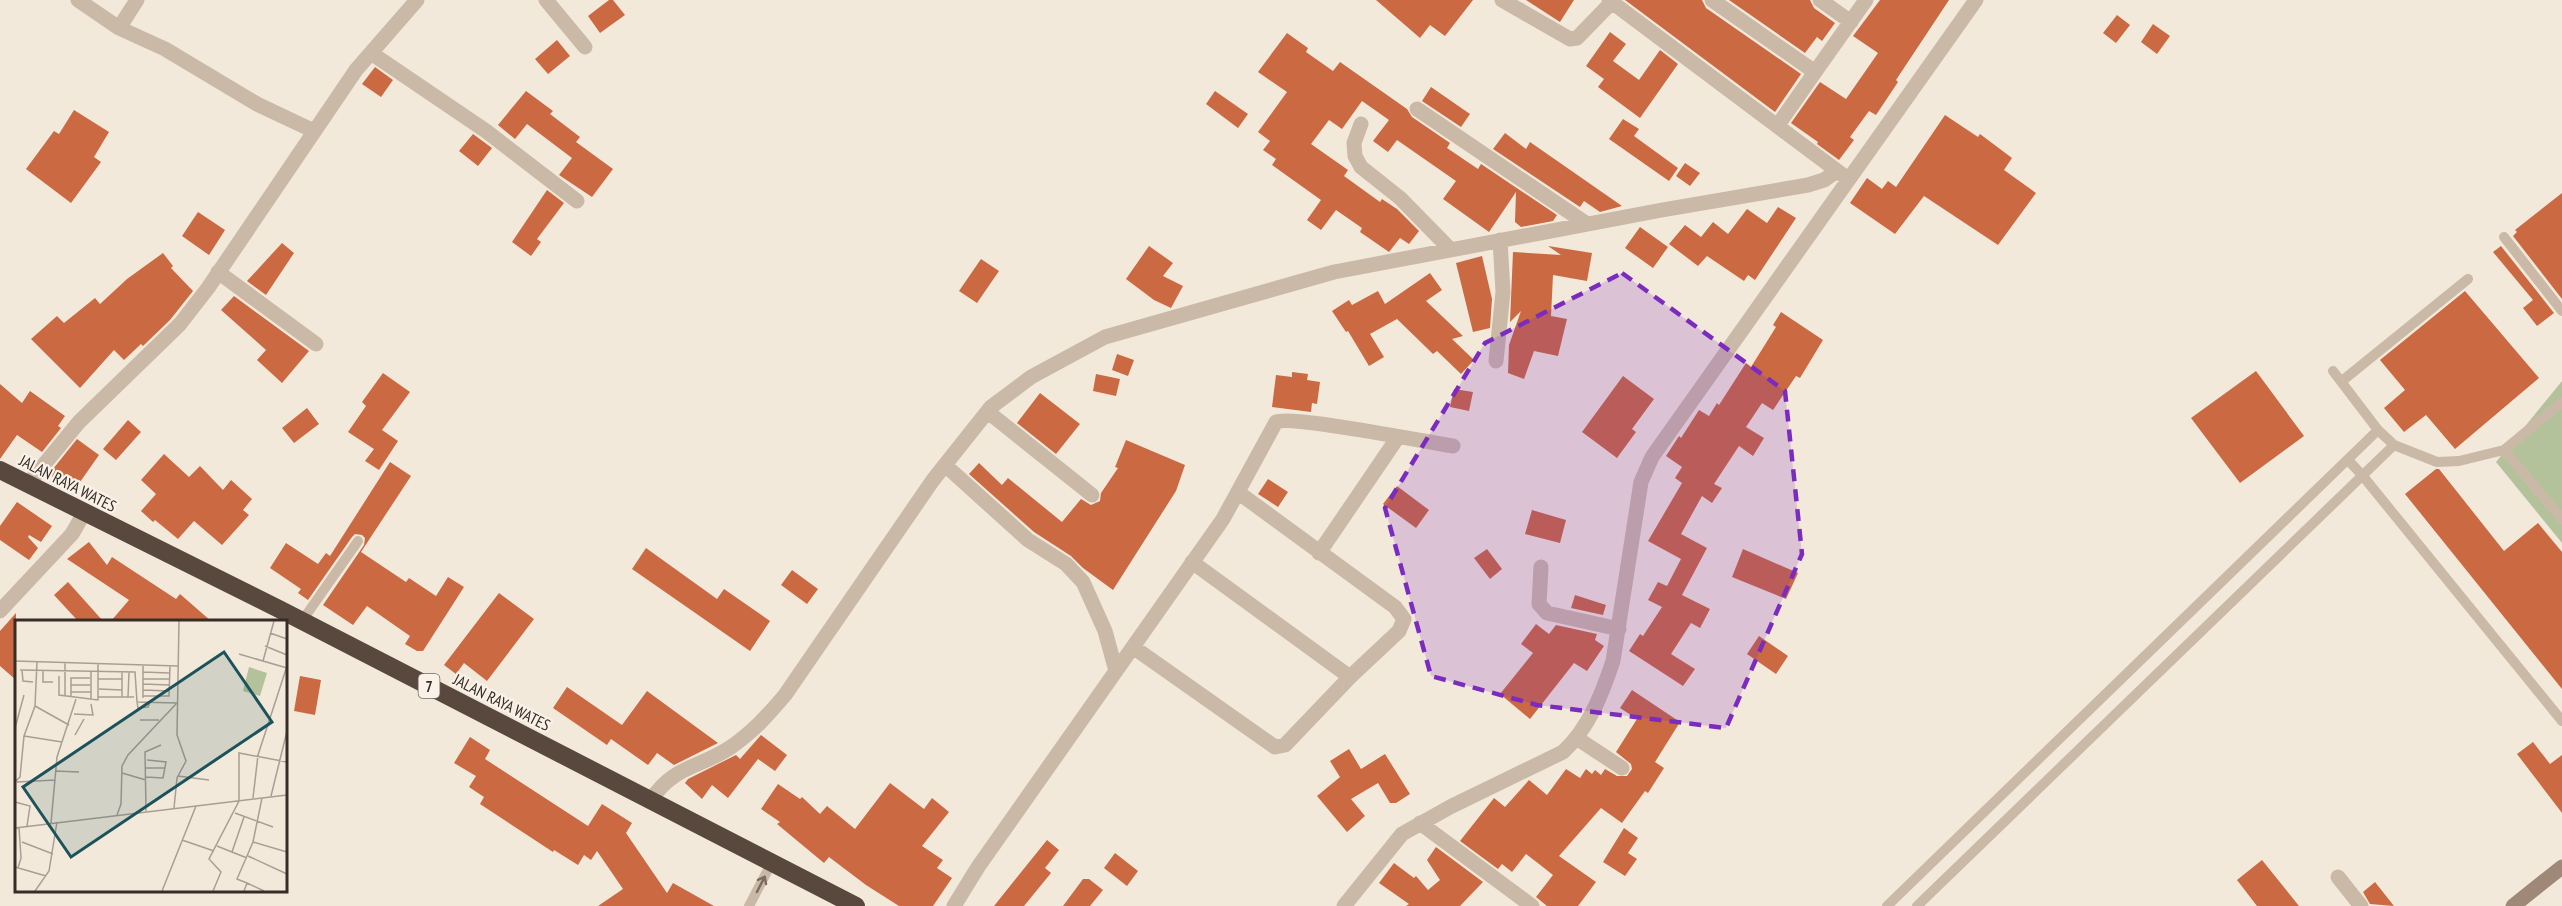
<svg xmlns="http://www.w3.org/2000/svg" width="2562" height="906" font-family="'PT Sans Narrow',sans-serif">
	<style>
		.green { fill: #b3c29b }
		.building { fill: #ca6942 }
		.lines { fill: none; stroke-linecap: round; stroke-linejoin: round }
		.lane { stroke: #cbb9a7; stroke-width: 10 }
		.street { stroke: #cbb9a7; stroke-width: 15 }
		.secondary { stroke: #9f8878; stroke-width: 15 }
		.highway { stroke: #58483e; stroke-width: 18 }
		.oneway { stroke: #7a6c61 }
		.marked { fill: #7b2cbf; fill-opacity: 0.2; stroke: #7b2cbf; stroke-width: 4.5; stroke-dasharray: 12 8; stroke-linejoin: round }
		.labels { text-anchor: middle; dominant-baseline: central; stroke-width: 4.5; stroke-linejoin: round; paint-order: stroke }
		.shield { fill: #faf2e8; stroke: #726862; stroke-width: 1.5 }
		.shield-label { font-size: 15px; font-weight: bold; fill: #372d28 }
		.street-label { font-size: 16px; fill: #372d28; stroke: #faf2e8 }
		.inset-road { fill: none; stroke: #a89e93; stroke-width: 1.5 }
		.view { fill: #1c535a; fill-opacity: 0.15; stroke: #1c535a; stroke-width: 3 }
		.inset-edge { fill: none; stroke: #372d28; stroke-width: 3 }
	</style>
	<rect width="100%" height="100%" fill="#f3e9db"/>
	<path class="green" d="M2562 381V543L2496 462Z"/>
	<path class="building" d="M609 0H613L625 15 600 33 588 16Z
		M1376 0H1473L1445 36 1430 25 1420 38Z
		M1526 0H1574L1560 22Z
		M1625 0H1702L1706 8 1801 74 1775 112Z
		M1729 0H1810L1814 8 1835 23 1822 41 1817 37 1805 53Z
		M1880 0H1949L1896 80 1898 82 1876 115 1869 111 1850 137 1854 140 1839 160 1817 144 1818 142 1791 123 1820 82 1846 99 1878 53 1853 36Z
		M2117 15 2130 25 2116 43 2103 33Z
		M2153 24 2170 36 2157 54 2141 42Z
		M1610 32 1626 44 1613 61 1639 80 1660 50 1678 64 1640 118 1598 87 1604 79 1586 66Z
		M1287 33 1308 48 1306 52 1333 71 1340 62 1407 109 1412 117 1450 143 1447 148 1478 169 1481 164 1557 215 1553 221 1521 227 1515 222 1516 192 1489 232 1443 199 1456 181 1397 140 1388 152 1373 141 1389 120 1362 101 1342 129 1329 120 1311 144 1348 170 1344 176 1380 202 1382 199 1397 209 1419 231 1409 244 1400 238 1389 252 1360 232 1362 228 1336 210 1321 230 1307 220 1321 200 1272 165 1276 159 1263 150 1270 141 1258 132 1287 92 1258 72Z
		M557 40 570 56 548 74 535 59Z
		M375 67 393 80 381 97 362 84Z
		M1431 87 1470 114 1461 127 1422 101Z
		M526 91 553 111 550 114 580 137 576 142 613 169 592 197 559 175 572 158 527 124 515 139 498 125Z
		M1215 91 1248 114 1238 128 1206 104Z
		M74 110 109 132 94 157 101 162 71 203 26 169 54 131 59 134Z
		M1945 115 1978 137 1980 134 2012 158 2004 170 2036 193 1998 245 1924 196 1895 234 1850 203 1867 178 1882 189 1888 181 1896 187Z
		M1623 119 1639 129 1634 136 1678 168 1669 181 1609 139Z
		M1505 133 1526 149 1530 142 1622 206 1600 212 1584 201 1580 207 1493 149Z
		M473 134 492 148 478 166 459 151Z
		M1685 163 1700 173 1690 186 1676 176Z
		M547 190 564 203 537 239 541 242 531 256 512 242Z
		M2562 193V299L2513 236 2517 232 2515 230Z
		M1778 207 1796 218 1755 280 1748 275 1744 281 1707 256 1698 266 1669 244 1685 225 1701 237 1713 222 1728 234 1747 209 1767 223Z
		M198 212 225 230 209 255 182 236Z
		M1640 227 1668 247 1653 268 1625 248Z
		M282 243 294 253 266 295 247 281Z
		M1149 246 1173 263 1163 276 1183 286 1171 308 1154 300 1126 279Z
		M1548 246 1592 253 1587 281 1553 275 1551 316 1567 319 1558 356 1534 351 1524 379 1508 373 1509 345 1521 311 1510 322 1513 252 1561 255Z
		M2501 246 2554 313 2537 326 2523 308 2533 300 2493 252Z
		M163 253 173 266 171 268 193 291 170 320 143 346 141 344 124 360 114 350 80 388 31 339 57 316 64 323 95 298 100 304 127 279Z
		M1482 256 1492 299 1490 328 1473 332 1456 263Z
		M981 259 999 271 977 303 959 291Z
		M1430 273 1442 290 1426 301 1463 336 1452 339 1474 360 1461 374 1437 351 1433 354 1397 319 1370 334 1384 357 1369 366 1348 331 1346 332 1332 311 1349 300 1352 305 1378 291 1385 304Z
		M2465 291 2539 378 2455 449 2426 415 2404 432 2384 408 2405 390 2380 360Z
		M234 296 309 351 282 383 257 360 266 350 221 310Z
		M1781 312 1823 340 1800 378 1796 376 1773 410 1762 403 1746 427 1764 438 1753 456 1739 446 1714 484 1722 488 1712 503 1702 496 1681 534 1707 548 1682 595 1710 609 1700 628 1691 623 1671 654 1695 669 1683 686 1629 651 1640 634 1643 636 1662 607 1648 600 1658 582 1667 586 1681 559 1648 541 1682 483 1675 478 1682 467 1666 456 1679 436 1681 438 1699 410 1709 416 1717 403 1719 405 1746 363 1751 367 1776 327 1773 325Z
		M1117 354 1134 360 1128 376 1112 370Z
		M2256 371 2304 436 2240 483 2191 418Z
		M1292 372 1308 374 1307 380 1320 382 1317 404 1312 403 1311 412 1272 407 1276 375 1292 377Z
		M383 373 410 392 382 430 398 441 379 470 365 461 374 449 348 432 366 406 362 402Z
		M1096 374 1120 379 1116 396 1093 391Z
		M1623 376 1654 399 1632 429 1636 432 1617 458 1582 432Z
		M0 384 22 403 30 391 65 416 58 426 61 428 42 452 17 435 0 459Z
		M1454 389 1473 392 1469 411 1450 407Z
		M1040 393 1080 424 1056 454 1017 423Z
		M307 408 319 424 294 443 282 428Z
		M128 420 141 432 116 460 103 449Z
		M77 439 99 455 73 492 49 474Z
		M1126 440 1185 465 1176 491 1113 590 1083 568 1071 556 1034 532 969 474 979 463 1002 485 1008 478 1062 522 1081 499 1091 505 1100 501 1101 493 1118 468 1115 467Z
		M164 454 189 477 200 466 223 490 231 480 252 499 243 510 249 515 222 545 194 521 178 539 155 520 153 522 141 511 156 494 141 480Z
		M390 462 411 476 361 552 406 582 409 578 436 596 448 577 464 587 423 651H417L405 644 410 636 367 606 353 625 323 605 364 545 365 538 362 535 355 534 352 537 308 600 298 593 301 589 270 568 286 543 318 564 326 553 330 556Z
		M2436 469H2439L2504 551 2538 523 2562 552V689L2405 494Z
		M1268 479 1288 492 1278 507 1258 494Z
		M1397 486 1429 510 1416 528 1383 504Z
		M17 502 52 526 41 542 29 535 28 537 38 548 29 560 0 540V526Z
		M1532 510 1566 520 1560 543 1525 534Z
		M89 542 107 565 112 557 176 599 180 594 211 621H111L129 600 67 559Z
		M646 548 717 599 724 589 770 621 750 651 632 569Z
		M1487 549 1502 569 1490 579 1474 558Z
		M1743 549 1798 573 1786 599 1732 577Z
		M792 570 818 589 807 604 781 585Z
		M68 582 103 621H78L54 595Z
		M499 593 534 619 487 681 464 663 456 674 444 665Z
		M1575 595 1606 605 1603 615 1571 608Z
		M16 613V680L0 666V631Z
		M1536 624 1549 634 1556 625 1597 634 1595 640 1604 646 1587 671 1574 663 1530 719 1500 694 1533 653 1521 644Z
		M1759 636 1788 656 1776 674 1747 654Z
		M300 676 321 680 315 715 294 711Z
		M567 687 622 725 647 691 718 743 674 765 657 753 648 765 611 739 607 745 553 708Z
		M1632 690 1680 722 1655 762 1664 768 1648 793 1645 791 1622 823 1601 808 1559 856 1596 882 1578 906H1547L1536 897 1553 875 1539 864 1526 854 1512 872 1502 864 1498 869 1460 841 1494 798 1505 807 1529 780 1547 795 1566 769 1580 778 1586 769 1592 774 1595 770 1601 775 1605 769 1617 776H1627L1632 769 1631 764 1616 752 1637 719 1620 708Z
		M761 735 787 755 775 771 758 759 728 798 712 785 702 799 685 783 688 779 736 755 740 759Z
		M470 737 490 750 485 759 588 826 602 804 632 823 626 833 667 893 673 883 714 906H598L623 889 597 851 591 860 584 855 578 865 554 850 553 852 480 804 484 797 469 787 476 776 454 763Z
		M2533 742 2550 764 2562 755V813L2517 754Z
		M1349 749 1361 769 1385 754 1410 794 1396 803H1390L1378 783 1351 799 1365 816 1347 832 1317 796 1340 777 1330 761Z
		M890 783 924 809 932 798 949 812 922 846 943 860 937 868 952 878 933 906H899L866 885 829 857 824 863 777 824 780 822 761 809 778 784 800 799 802 797 820 814 827 806 855 829Z
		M1624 828 1638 838 1628 853 1637 859 1625 876 1603 862Z
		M1047 840 1059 850 1045 868 1051 873 1024 906H994Z
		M1436 847 1483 882 1460 906H1406L1409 904 1379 883 1394 863 1414 878 1416 876 1428 890 1440 880 1427 860Z
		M1115 853 1138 871 1127 886 1104 868Z
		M2262 860 2299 906H2257L2237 880Z
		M1083 879H1089L1103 890 1090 906H1063Z
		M2375 882 2394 906 2370 904 2363 892Z"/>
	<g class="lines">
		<path class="lane" d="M2504 237 2562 311
			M2342 381 2468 279
			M2394 445 2437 462 2459 461 2504 450 2562 402
			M2504 450 2562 519
			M2348 460 2362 475 2562 721
			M302 621 358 541
			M749 906 772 862
			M1887 906 2378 430
			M1917 906 2394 445 2378 430 2333 371"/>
		<path class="street" d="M78 0 119 28 165 49 257 104 314 131
			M546 0 585 47
			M1502 0 1570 39 1577 38 1612 2
			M1609 0 1844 176
			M1712 0 1815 72 1866 0
			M1820 0 1851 22
			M119 28 137 0
			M371 53 486 131 577 201
			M1417 109 1587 224
			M1361 124 1354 143 1355 156 1361 167 1400 198 1451 250
			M1778 125 1815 72
			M218 272 316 344
			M1496 361 1503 292 1500 240
			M988 412 1092 495
			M945 465 1028 540 1066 564 1083 582 1105 631 1116 671
			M28 484 79 422 180 324 208 288 356 70 417 0
			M1319 553 1398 437
			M1192 562 1350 677
			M1541 567 1539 604 1547 613 1619 629
			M0 611 72 534 84 513
			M1133 647 1275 747 1285 745 1350 677 1399 631 1404 619 1395 607 1239 493
			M1578 739 1622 768
			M651 800C674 765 700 768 731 747 753 732 768 715 785 695L933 480 991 407 1031 377 1105 337 1334 272 1662 210 1808 185 1824 180 1837 171
			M1420 823 1532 906
			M2338 877 2361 906
			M954 906 978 867 1223 519 1276 422C1291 415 1426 442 1453 446
			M1344 906 1402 834 1450 807 1563 752C1589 728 1602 694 1613 661L1641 482 1652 457 1976 0"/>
		<path class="secondary" d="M2513 906 2562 867"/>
		<path class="highway" d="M0 470 279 609 856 906"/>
	</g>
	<defs><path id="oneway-shaft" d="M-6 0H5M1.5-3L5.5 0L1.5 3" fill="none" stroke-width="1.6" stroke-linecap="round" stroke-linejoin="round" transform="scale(1.5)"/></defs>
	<use class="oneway" href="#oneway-shaft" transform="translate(761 884) rotate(-63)"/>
	<path class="marked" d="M1622 273 1785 391 1802 554 1726 728 1537 705 1431 676 1385 508 1485 343Z"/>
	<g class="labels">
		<rect class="shield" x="418.5" y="674" width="21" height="24" rx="4.5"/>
		<g class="shield-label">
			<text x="429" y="686">7</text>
		</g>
		<g class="street-label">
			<text transform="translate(68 483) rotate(27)">JALAN RAYA WATES</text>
			<text transform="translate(502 702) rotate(27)">JALAN RAYA WATES</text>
		</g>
	</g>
	<g transform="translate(15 620)">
		<rect width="272" height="272" fill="#f3e9db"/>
		<path d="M234 47 252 53 245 76 228 71Z" fill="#b3c29b"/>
		<path class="inset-road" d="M255 13 272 19M250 26 272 35M224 34 272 48M0 41 163 46M248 41 259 1M5 50 120 52 122 82 162 83M7 50 8 61 18 62M28 50V62H38M76 51V80M128 52 154 53M44 56V75L83 80V44M83 59H107M128 59H154M128 64 154 65M56 65H75M84 69 107 70M128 70 154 71M56 72H76M50 75V43M128 76H154L155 46M56 77V58H75M83 77H119M107 77V52M113 77 114 52M128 78V45M122 82 123 88 133 87 135 82M20 86 54 105M59 94 78 95 76 84M125 100H144M0 108 9 75M60 115 69 99M9 116 47 122M131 148H150M40 151 64 152M107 153 131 160M163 156 194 160M131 157 148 158 151 142 132 140M0 162 5 157 9 116 20 86 22 42M2 162 40 160M256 176 272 111M238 178 243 135 272 46M0 182 15 186 12 206M159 188 162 158 171 141 162 115 164 1M131 191 130 132 146 125M220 193 258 207M102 195 106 184 107 146 113 135 161 84M36 203 42 137 61 79M0 208 272 175M167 220 199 231M7 222 38 234M238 222 272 232M202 226 232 238M217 232 229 197M233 236 272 254M0 247 31 256M3 248 6 238 4 207M232 263 249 271M20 271 34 251 42 202M147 271 181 186M198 271 206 252 194 239 224 181V133L272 142M229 271 232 263 222 259 238 222 247 178"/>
		<path class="view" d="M209 32 257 102 56 237 8 167Z"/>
		<rect width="272" height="272" class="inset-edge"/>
	</g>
</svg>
